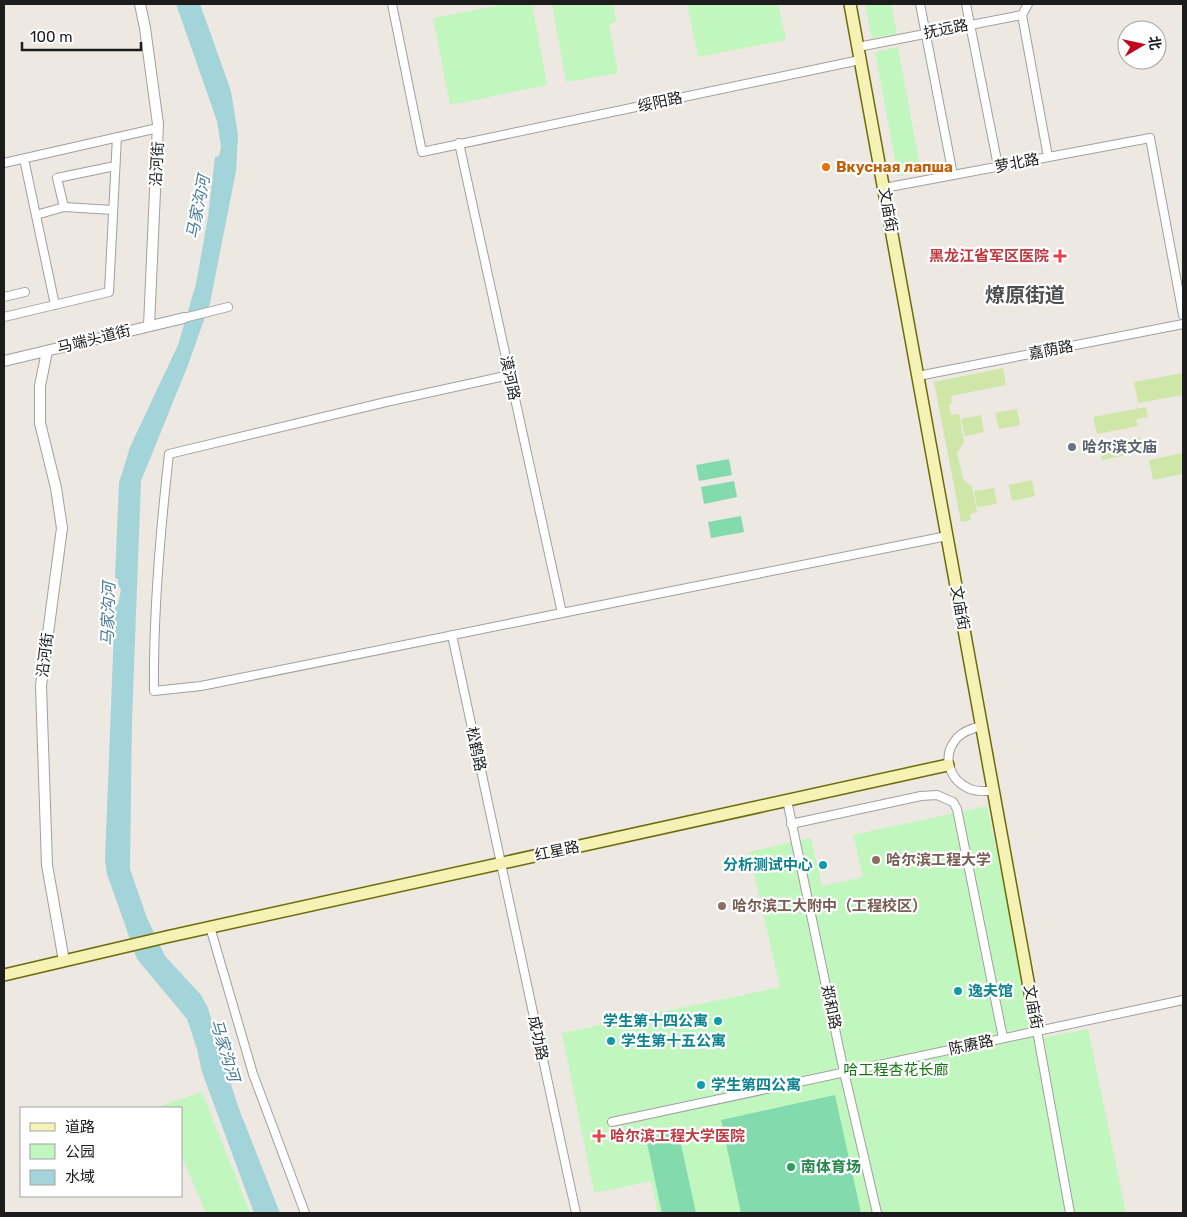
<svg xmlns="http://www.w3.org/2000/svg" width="1187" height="1217" font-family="Rubik,'Noto Sans SC',sans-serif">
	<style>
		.grass { fill: #cee6a8 }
		.park { fill: #c1f7bf }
		.pitch { fill: #82daad }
		.water { fill: #a3d4d9 }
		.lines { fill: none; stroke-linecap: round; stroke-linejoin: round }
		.minor-casing { stroke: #a0a0a0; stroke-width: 10 }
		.tertiary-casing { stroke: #a0a0a0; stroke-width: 12 }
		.secondary-casing { stroke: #6d6b09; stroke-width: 14 }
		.minor { stroke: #fff; stroke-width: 8 }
		.tertiary { stroke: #fff; stroke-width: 10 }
		.secondary { stroke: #f6f2b6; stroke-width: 11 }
		.food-dot { fill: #e8710a; stroke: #fff; stroke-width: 2 }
		.health-dot { fill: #e0444e; stroke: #fff; stroke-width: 2 }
		.worship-dot { fill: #6b7280; stroke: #fff; stroke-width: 2 }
		.education-dot { fill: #8d6e63; stroke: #fff; stroke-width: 2 }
		.culture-dot { fill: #0f9aa8; stroke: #fff; stroke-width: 2 }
		.leisure-dot { fill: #2e9e5b; stroke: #fff; stroke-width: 2 }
		.labels { text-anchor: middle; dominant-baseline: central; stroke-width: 4.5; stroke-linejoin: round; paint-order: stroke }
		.street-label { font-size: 15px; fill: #1c1c1c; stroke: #fff }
		.food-label { font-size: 15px; font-weight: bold; fill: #c56008; stroke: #fff; text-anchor: start }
		.health-label { font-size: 15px; font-weight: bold; fill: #be3a42; stroke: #fff; text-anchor: end }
		.worship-label { font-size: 15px; font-weight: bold; fill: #5b616d; stroke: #fff; text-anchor: start }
		.education-label { font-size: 15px; font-weight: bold; fill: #785e54; stroke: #fff; text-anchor: start }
		.culture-label { font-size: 15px; font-weight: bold; fill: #0d838f; stroke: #fff; text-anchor: start }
		.park-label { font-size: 15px; fill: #13740f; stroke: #fff }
		.leisure-label { font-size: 15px; font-weight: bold; fill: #27864d; stroke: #fff; text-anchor: start }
		.water-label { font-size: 16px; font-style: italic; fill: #477998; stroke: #fff }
		.district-label { font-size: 20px; font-weight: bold; fill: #4f4f4f; stroke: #fff }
	</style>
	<rect width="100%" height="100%" fill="#ede8e1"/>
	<path class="grass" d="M1003 368 1006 385 951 396 952 403 949 404 951 415 959 414 964 442 957 453 963 479 972 487 977 512 970 514 971 520 961 522 934 382Z
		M1183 373V395L1138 403 1134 382Z
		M1146 407 1148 417 1136 419 1138 426 1097 434 1093 417Z
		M1017 409 1020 425 999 429 995 413Z
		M981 415 984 432 965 436 961 419Z
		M1140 437 1142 443 1152 441 1153 450 1102 460 1099 446Z
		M1183 453V474L1153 480 1149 460Z
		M1032 480 1035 496 1012 501 1009 485Z
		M994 488 997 504 977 507 974 491Z"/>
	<path class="park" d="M506 4H532L547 85 450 105 433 18Z
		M552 4H613L616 22 609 24 618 73 566 82Z
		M687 4H778L786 40 698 57Z
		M865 4H891L897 34 872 38Z
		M898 47 921 172 898 176 875 52Z
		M987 806 1036 1039 1088 1029 1126 1213H658L651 1181 594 1193 562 1033 780 987 749 852 811 838 822 886 863 877 853 835Z
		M202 1092 250 1213H206L181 1155V1108H161L160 1106Z"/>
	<path class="pitch" d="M729 459 732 475 699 481 696 465Z
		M734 481 737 497 704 504 701 487Z
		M741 516 744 532 711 538 708 522Z
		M835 1095 861 1213H741L721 1120Z
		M678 1131 696 1213H662L661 1209 646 1138Z"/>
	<path class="water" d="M176 4H200L231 91 238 135 236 171 210 303 188 365 141 481 132 720 130 869 147 918 165 956 201 995 208 1008 222 1057 239 1109 280 1213H254L202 1072 197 1049 187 1019 137 959 107 874 105 860 115 604H118L121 590 118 584V579L115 578 119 483 130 447 178 345 196 284 208 217 215 157 219 156 221 147 217 121Z"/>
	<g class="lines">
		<g class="minor-casing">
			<path id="minor" d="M392 4 422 152 860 60
				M920 4 953 175
				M966 4 998 166
				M1022 15 1048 157
				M858 47 1022 15 1028 4
				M459 143 562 613
				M24 159 55 305
				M4 163 158 128
				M884 188 1150 138 1183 315
				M64 207 57 178 115 166
				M36 215 64 207 113 210
				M4 297 25 292
				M4 317 109 292 117 137
				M184 318 228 307
				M510 375 386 402 169 454C160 533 153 611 154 691L201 686 562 613 947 536
				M918 376 1183 324
				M452 635 576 1213
				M982 726C973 728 963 731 957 738 941 756 949 780 970 789 977 792 986 791 994 791
				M787 800 844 1072 877 1213
				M791 824 921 796 937 795 953 802 957 809 1003 1038
				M210 927 253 1074 305 1213
				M1034 1014 1070 1213
				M612 1122 1183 1000"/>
		</g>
		<g class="tertiary-casing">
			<path id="tertiary" d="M140 4 145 28 158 124 149 326
				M47 351 40 386V423L56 488 62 528 41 686 47 865 64 961
				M4 361 184 318"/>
		</g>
		<g class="secondary-casing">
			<path id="secondary" d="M850 4 1034 1014
				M4 975 166 937 948 765"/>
		</g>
		<use href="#minor" class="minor"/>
		<use href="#tertiary" class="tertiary"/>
		<use href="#secondary" class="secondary"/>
	</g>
	<circle class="food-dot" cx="826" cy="167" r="5"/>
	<g class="health-dot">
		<path d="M1057.5 248.5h5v5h5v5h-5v5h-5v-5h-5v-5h5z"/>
		<path d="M596.5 1128.5h5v5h5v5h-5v5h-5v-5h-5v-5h5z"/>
	</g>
	<circle class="worship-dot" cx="1072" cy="447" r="5"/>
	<g class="education-dot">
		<circle cx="876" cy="860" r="5"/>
		<circle cx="722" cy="906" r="5"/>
	</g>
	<g class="culture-dot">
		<circle cx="823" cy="865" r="5"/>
		<circle cx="958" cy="991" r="5"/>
		<circle cx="718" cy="1021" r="5"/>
		<circle cx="611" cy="1041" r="5"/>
		<circle cx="701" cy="1085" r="5"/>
	</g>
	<circle class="leisure-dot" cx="791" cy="1167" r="5"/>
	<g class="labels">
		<g class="street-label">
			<text transform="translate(946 29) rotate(-11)">抚远路</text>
			<text transform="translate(660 102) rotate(-12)">绥阳路</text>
			<text transform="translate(1017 163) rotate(-11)">萝北路</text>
			<text transform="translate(157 164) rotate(-87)">沿河街</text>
			<text transform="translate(888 210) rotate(80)">文庙街</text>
			<text transform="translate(94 339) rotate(-14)">马端头道街</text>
			<text transform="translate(1051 350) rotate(-11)">嘉荫路</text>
			<text transform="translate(510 378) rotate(78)">漠河路</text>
			<text transform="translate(960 608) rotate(80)">文庙街</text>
			<text transform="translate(45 655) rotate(-83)">沿河街</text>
			<text transform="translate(476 749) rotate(78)">松鹤路</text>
			<text transform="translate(557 851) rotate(-12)">红星路</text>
			<text transform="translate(831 1007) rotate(78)">郑和路</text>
			<text transform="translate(1033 1007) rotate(80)">文庙街</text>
			<text transform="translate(538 1038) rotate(78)">成功路</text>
			<text transform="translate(971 1045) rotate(-12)">陈赓路</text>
		</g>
		<g class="food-label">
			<text x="836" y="167">Вкусная лапша</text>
		</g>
		<g class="health-label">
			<text x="1049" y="256">黑龙江省军区医院</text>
			<text x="610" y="1136" text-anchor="start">哈尔滨工程大学医院</text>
		</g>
		<g class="worship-label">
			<text x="1082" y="447">哈尔滨文庙</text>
		</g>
		<g class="education-label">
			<text x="886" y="860">哈尔滨工程大学</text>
			<text x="732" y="906">哈尔滨工大附中（工程校区）</text>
		</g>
		<g class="culture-label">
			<text x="813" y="865" text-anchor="end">分析测试中心</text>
			<text x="968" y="991">逸夫馆</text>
			<text x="708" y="1021" text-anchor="end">学生第十四公寓</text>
			<text x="621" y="1041">学生第十五公寓</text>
			<text x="711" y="1085">学生第四公寓</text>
		</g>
		<g class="park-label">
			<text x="896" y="1070">哈工程杏花长廊</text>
		</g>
		<g class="leisure-label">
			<text x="801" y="1167">南体育场</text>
		</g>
		<g class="water-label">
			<text transform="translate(198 207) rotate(-79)">马家沟河</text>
			<text transform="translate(108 614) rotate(-88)">马家沟河</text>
			<text transform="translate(225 1050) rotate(73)">马家沟河</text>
		</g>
		<g class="district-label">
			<text x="1025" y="295">燎原街道</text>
		</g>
	</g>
	<rect width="1187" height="1217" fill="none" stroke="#1c1c1c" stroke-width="10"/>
	<rect x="20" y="1107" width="162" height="90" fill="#ffffff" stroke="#a4a4a4"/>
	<rect x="30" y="1123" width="25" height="8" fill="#f6f2b6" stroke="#a4a4a4"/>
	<text x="65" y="1132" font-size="15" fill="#1c1c1c">道路</text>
	<rect x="30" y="1144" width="25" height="15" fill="#c1f7bf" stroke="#a4a4a4"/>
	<text x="65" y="1157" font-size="15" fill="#1c1c1c">公园</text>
	<rect x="30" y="1170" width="25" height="15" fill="#a3d4d9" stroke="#a4a4a4"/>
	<text x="65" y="1182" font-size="15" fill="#1c1c1c">水域</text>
	<g transform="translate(1142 45) rotate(81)"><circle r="24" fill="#ffffff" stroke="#a4a4a4"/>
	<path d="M0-4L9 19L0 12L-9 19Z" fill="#c0081f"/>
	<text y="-8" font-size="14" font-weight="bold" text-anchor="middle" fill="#1c1c1c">北</text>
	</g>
	<path d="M22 42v8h119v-8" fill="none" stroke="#1c1c1c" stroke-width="2.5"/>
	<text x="30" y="42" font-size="15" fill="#1c1c1c" stroke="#ffffff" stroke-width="4" paint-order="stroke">100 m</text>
</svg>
